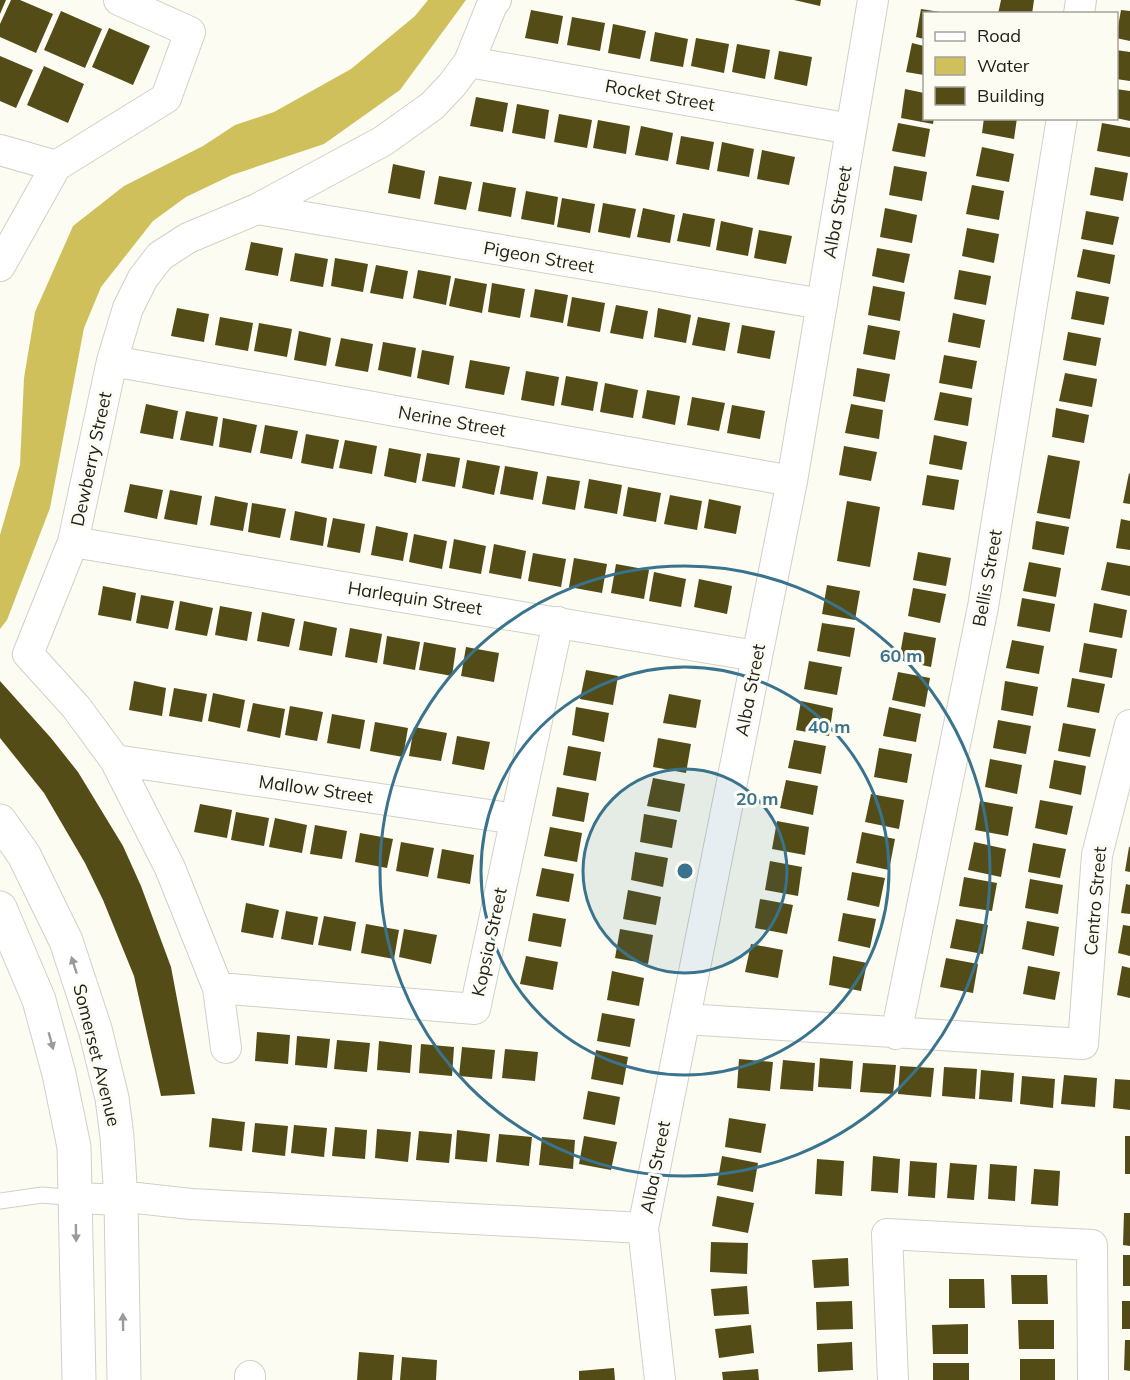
<svg xmlns="http://www.w3.org/2000/svg" width="1130" height="1380" font-family="Mulish,sans-serif">
	<style>
		.water { fill: #cfc05c }
		.building { fill: #544c16 }
		.lines { fill: none; stroke-linecap: round; stroke-linejoin: round }
		.service-casing { stroke: #d1d0c6; stroke-width: 17 }
		.minor-casing { stroke: #d1d0c6; stroke-width: 32 }
		.tertiary-casing { stroke: #d1d0c6; stroke-width: 35 }
		.service { stroke: #fff; stroke-width: 15 }
		.minor { stroke: #fff; stroke-width: 30 }
		.tertiary { stroke: #fff; stroke-width: 33 }
		.oneway { fill: #9a9a98 }
		.ring { fill: none; stroke: #3a738d; stroke-width: 3 }
		.labels { text-anchor: middle; dominant-baseline: central; stroke-width: 6; stroke-linejoin: round; paint-order: stroke }
		.street-label { font-size: 18px; fill: #1f1e1b; stroke: #fdfcf2 }
		.centre { fill: #3a738d; stroke: #fdfcf2; stroke-width: 3 }
		.ring-label { font-size: 18px; text-anchor: middle; font-weight: bold; fill: #3a738d; stroke: #fdfcf2; stroke-width: 6; stroke-linejoin: round; paint-order: stroke }
	</style>
	<rect width="100%" height="100%" fill="#fdfcf2"/>
	<path class="water" d="M428 0H466L400 90 324 144 232 175 186 197 153 221 101 287 84 328 50 508 7 620 0 629V535L20 465 24 378 35 312 73 226 124 186 203 146 235 125 274 112 351 69 415 16Z"/>
	<path class="building" d="M0 0H6L0 14Z
		M11 0H20L53 14 36 53 0 37V24Z
		M794 0H821L820 6Z
		M1001 0H1034L1032 14H998Z
		M921 9 940 12 924 14V39L916 37Z
		M531 10 563 16 558 44 525 38Z
		M1121 10 1130 11V41L1116 38Z
		M61 11 102 29 85 68 44 50Z
		M572 17 605 23 600 51 567 45Z
		M613 24 646 31 640 59 608 53Z
		M109 28 150 46 133 85 92 67Z
		M655 32 688 39 683 67 650 61Z
		M696 38 729 44 724 73 691 66Z
		M912 43 924 46V75L906 72Z
		M737 44 770 50 765 79 732 72Z
		M1116 50 1130 52V81L1116 79Z
		M779 51 812 57 807 86 774 79Z
		M0 56 33 70 16 108 0 101Z
		M44 66 84 84 68 123 27 105Z
		M905 89 924 93V118H934L933 124 901 118Z
		M1116 89 1130 91V121L1116 118Z
		M476 97 508 103 503 132 470 126Z
		M517 104 549 110 545 139 512 133Z
		M559 114 592 120 587 148 554 142Z
		M984 118H1017L1014 139 982 133Z
		M598 120 630 126 626 154 593 148Z
		M898 123 930 129 925 157 892 151Z
		M1102 123 1130 128V157L1097 151Z
		M641 126 673 133 668 161 635 155Z
		M681 136 714 142 709 170 676 164Z
		M722 142 754 149 749 177 717 171Z
		M982 147 1014 154 1009 182 976 176Z
		M762 150 795 157 789 185 757 179Z
		M393 164 425 171 420 199 388 193Z
		M894 166 927 172 922 201 889 195Z
		M1095 167 1128 173 1123 201 1090 195Z
		M439 176 472 182 466 210 434 204Z
		M483 182 516 188 511 217 478 211Z
		M972 185 1004 191 999 220 966 214Z
		M526 191 558 197 554 225 521 219Z
		M562 198 595 204 590 233 557 227Z
		M603 203 636 209 630 238 598 232Z
		M643 208 675 215 670 243 637 237Z
		M885 208 917 215 912 243 880 237Z
		M1086 211 1119 217 1113 245 1081 239Z
		M683 213 715 219 710 247 677 241Z
		M721 221 753 228 748 256 716 250Z
		M967 228 999 234 994 263 962 256Z
		M759 230 792 236 786 264 754 258Z
		M251 242 283 248 278 276 245 270Z
		M877 248 910 254 904 283 872 276Z
		M1083 249 1115 255 1110 284 1077 277Z
		M295 253 328 259 323 287 290 281Z
		M335 258 368 264 363 292 331 286Z
		M376 265 408 271 403 299 370 293Z
		M418 270 451 276 446 305 413 298Z
		M959 270 991 276 986 305 954 299Z
		M455 278 487 284 482 313 449 306Z
		M492 283 525 289 520 318 488 312Z
		M873 286 905 292 900 321 868 315Z
		M535 289 568 295 563 323 530 317Z
		M1076 291 1109 297 1104 325 1071 319Z
		M572 297 605 303 600 332 567 326Z
		M616 305 648 311 643 339 610 333Z
		M177 308 209 314 204 342 171 336Z
		M658 308 691 315 686 343 654 337Z
		M953 313 985 320 980 348 948 342Z
		M220 317 253 323 248 351 215 345Z
		M698 317 730 323 725 351 692 345Z
		M259 323 292 329 287 357 254 351Z
		M742 325 775 331 770 359 737 353Z
		M868 325 900 331 895 360 863 354Z
		M299 331 331 338 326 366 294 360Z
		M1068 332 1101 338 1096 366 1063 360Z
		M341 338 373 344 368 372 335 366Z
		M383 342 416 348 411 377 378 370Z
		M422 350 454 356 449 385 417 378Z
		M944 355 977 361 972 389 939 383Z
		M470 360 510 367 504 395 465 388Z
		M857 368 890 374 885 402 853 396Z
		M526 371 559 377 554 406 521 400Z
		M1065 373 1097 379 1092 407 1059 401Z
		M566 376 598 382 593 411 561 405Z
		M605 383 638 390 633 418 600 412Z
		M647 390 680 396 675 425 642 418Z
		M940 392 972 398 968 426 934 420Z
		M692 397 725 403 719 431 687 425Z
		M146 404 178 411 173 439 140 433Z
		M851 404 883 410 879 439 845 433Z
		M732 405 765 411 760 439 727 433Z
		M1056 408 1089 415 1084 443 1052 437Z
		M186 411 218 417 213 446 180 440Z
		M223 418 257 425 251 453 219 447Z
		M265 425 298 431 292 459 260 453Z
		M306 434 339 440 333 469 301 463Z
		M934 435 967 442 962 470 929 464Z
		M345 440 377 446 372 474 339 468Z
		M844 446 877 452 871 481 839 475Z
		M389 448 421 454 416 483 384 476Z
		M427 453 460 458 455 487 422 481Z
		M1048 455 1080 461 1070 519 1037 513Z
		M467 460 500 466 494 495 462 488Z
		M505 466 538 472 533 500 500 494Z
		M1129 473 1130 474V504L1123 503Z
		M927 475 959 480 954 510 922 505Z
		M547 476 580 481 575 510 542 504Z
		M589 479 622 485 617 514 584 508Z
		M130 484 163 490 157 519 124 512Z
		M628 487 661 493 656 522 623 516Z
		M170 490 202 496 197 525 164 519Z
		M670 495 702 501 697 530 664 524Z
		M215 496 248 503 243 531 210 525Z
		M709 499 741 506 736 534 704 528Z
		M847 501 880 507 870 567 837 561Z
		M252 503 286 509 280 538 248 532Z
		M295 511 327 518 323 546 290 540Z
		M333 518 365 524 360 553 327 547Z
		M1121 519 1130 521V550L1116 548Z
		M1036 521 1069 527 1064 555 1032 549Z
		M376 526 408 533 403 561 371 555Z
		M414 534 447 541 442 569 409 562Z
		M454 539 486 546 481 574 449 568Z
		M494 544 526 551 521 579 489 573Z
		M918 552 951 558 946 586 913 580Z
		M533 553 566 559 561 587 528 581Z
		M574 558 607 564 602 593 569 587Z
		M1029 562 1061 568 1056 597 1023 591Z
		M1107 562 1130 566V596L1101 590Z
		M616 564 649 570 644 599 611 593Z
		M654 572 686 579 681 607 649 601Z
		M699 579 732 586 727 614 694 607Z
		M827 585 860 591 855 620 822 614Z
		M103 586 136 593 131 621 98 615Z
		M913 588 946 594 940 623 908 616Z
		M141 595 174 601 168 629 136 623Z
		M1022 598 1055 604 1050 632 1017 626Z
		M180 601 213 608 207 636 175 630Z
		M1094 603 1127 610 1122 638 1089 632Z
		M220 606 252 612 247 641 215 635Z
		M262 612 295 619 289 647 257 641Z
		M304 621 337 628 332 656 299 650Z
		M822 623 855 628 850 657 817 651Z
		M350 628 382 634 377 663 345 657Z
		M904 632 936 638 931 667 899 660Z
		M387 636 420 642 415 670 383 664Z
		M1012 640 1044 646 1039 674 1006 668Z
		M424 642 456 648 452 676 419 670Z
		M1084 643 1117 649 1112 678 1079 672Z
		M466 647 499 653 494 682 461 676Z
		M809 661 842 667 837 695 804 689Z
		M586 670 618 676 613 705 580 699Z
		M898 672 930 678 925 707 892 700Z
		M1072 678 1105 684 1099 713 1067 707Z
		M0 681 51 738 78 772 123 846 141 886 171 967 195 1094 161 1096 134 976 103 900 85 863 44 793 0 738Z
		M134 681 166 688 162 716 129 710Z
		M1005 681 1038 687 1033 716 1001 710Z
		M174 688 207 694 202 722 169 716Z
		M213 693 245 700 240 728 208 721Z
		M669 694 701 700 696 728 663 723Z
		M801 701 833 708 829 736 796 730Z
		M253 703 285 709 280 738 247 731Z
		M290 706 323 712 317 741 285 735Z
		M576 707 609 713 604 742 572 735Z
		M889 707 921 714 916 742 883 736Z
		M332 714 365 720 360 749 327 743Z
		M998 720 1031 726 1026 754 993 748Z
		M375 722 408 728 403 757 370 751Z
		M1063 723 1096 729 1090 757 1058 751Z
		M414 727 447 733 441 761 409 756Z
		M457 736 490 742 484 770 452 764Z
		M658 738 691 744 686 773 653 767Z
		M794 740 826 746 821 774 788 768Z
		M568 746 601 752 596 781 563 775Z
		M879 748 912 754 907 783 874 777Z
		M990 759 1022 765 1017 794 985 787Z
		M1054 760 1086 766 1081 795 1049 788Z
		M653 778 685 784 680 812 647 806Z
		M786 780 818 786 813 815 780 808Z
		M557 787 589 793 584 822 552 816Z
		M871 794 904 800 899 829 865 822Z
		M1040 800 1073 806 1067 835 1035 828Z
		M980 801 1013 807 1008 836 975 830Z
		M200 804 232 810 227 838 194 832Z
		M236 812 269 818 264 846 231 840Z
		M644 814 677 820 672 848 640 842Z
		M275 818 307 825 302 853 269 847Z
		M777 821 809 827 805 855 772 849Z
		M315 825 347 831 342 859 310 854Z
		M550 827 582 833 577 862 544 856Z
		M862 832 895 839 889 870 856 863Z
		M360 833 393 839 387 868 355 862Z
		M401 842 434 848 428 877 396 871Z
		M974 842 1006 849 1001 877 968 870Z
		M1033 843 1066 849 1060 878 1028 872Z
		M1129 847H1130V872L1125 871Z
		M442 849 474 855 470 884 437 878Z
		M635 852 668 858 663 887 631 880Z
		M770 861 802 867 798 896 765 890Z
		M542 868 574 874 569 902 536 896Z
		M852 872 885 878 879 907 847 900Z
		M964 877 997 883 992 911 959 906Z
		M1030 879 1063 885 1058 914 1025 908Z
		M1126 884 1130 885V914L1121 913Z
		M628 890 661 897 656 925 623 919Z
		M760 899 793 905 787 934 755 928Z
		M246 903 279 910 273 938 241 932Z
		M286 911 318 917 313 945 281 939Z
		M533 913 566 919 561 947 528 941Z
		M843 913 876 919 870 948 838 941Z
		M324 916 356 922 351 951 318 945Z
		M956 919 988 925 983 954 950 948Z
		M1027 921 1059 927 1054 956 1022 949Z
		M366 924 399 930 394 959 361 953Z
		M1123 925 1130 926V956L1118 953Z
		M404 929 437 935 431 964 399 957Z
		M620 929 653 935 648 964 615 958Z
		M751 944 783 950 778 978 745 972Z
		M526 956 558 962 553 990 520 984Z
		M833 956 867 963 861 991 829 985Z
		M946 958 978 964 973 993 940 987Z
		M1028 966 1060 972 1055 1000 1023 994Z
		M1122 966 1130 968V998L1117 995Z
		M612 971 644 978 639 1006 607 1000Z
		M602 1013 635 1019 630 1047 597 1041Z
		M257 1032 290 1035 288 1064 255 1061Z
		M297 1036 330 1039 327 1068 295 1065Z
		M337 1040 370 1043 367 1072 334 1069Z
		M379 1041 412 1045 410 1073 377 1070Z
		M421 1044 454 1047 452 1076 419 1073Z
		M462 1047 495 1050 492 1079 459 1076Z
		M505 1049 538 1052 535 1081 502 1078Z
		M596 1050 628 1057 623 1085 591 1079Z
		M820 1058 853 1061 851 1089 818 1087Z
		M739 1059 773 1062 770 1091 737 1088Z
		M783 1060 815 1063 813 1091 780 1089Z
		M863 1063 896 1065 893 1094 860 1092Z
		M900 1066 934 1068 931 1097 898 1094Z
		M944 1067 977 1069 975 1099 942 1096Z
		M981 1070 1014 1073 1012 1102 979 1099Z
		M1064 1075 1097 1078 1095 1107 1061 1104Z
		M1022 1076 1055 1079 1053 1108 1020 1104Z
		M1115 1079 1130 1080V1110L1113 1108Z
		M588 1091 620 1097 615 1125 583 1119Z
		M212 1118 245 1122 242 1151 209 1147Z
		M729 1118 766 1124 761 1153 725 1147Z
		M255 1123 288 1126 285 1156 252 1152Z
		M294 1125 327 1128 324 1157 291 1153Z
		M335 1127 367 1130 365 1159 332 1156Z
		M377 1129 411 1132 408 1162 375 1158Z
		M457 1130 490 1134 487 1162 455 1159Z
		M419 1131 452 1134 449 1163 416 1160Z
		M499 1134 532 1137 529 1166 496 1162Z
		M584 1136 617 1142 611 1170 579 1164Z
		M1125 1136H1130V1174H1125Z
		M542 1137 575 1140 573 1169 539 1165Z
		M722 1156 758 1163 753 1192 717 1185Z
		M873 1156 900 1159 898 1193 871 1191Z
		M817 1159 844 1161 842 1196 815 1194Z
		M910 1161 937 1163 935 1198 908 1196Z
		M950 1163 977 1165 974 1200 947 1198Z
		M990 1164 1017 1166 1015 1201 988 1199Z
		M1034 1169 1060 1171 1058 1206 1031 1204Z
		M717 1196 754 1203 748 1233 712 1226Z
		M1124 1213H1130V1246L1123 1245Z
		M711 1242 748 1243 747 1274 710 1272Z
		M1123 1255H1130V1286H1123Z
		M848 1258 849 1286 814 1288 812 1260Z
		M1011 1275H1047L1048 1304H1012Z
		M949 1279H984L985 1308H949Z
		M747 1286 749 1314 714 1316 711 1289Z
		M852 1301 853 1329 817 1330 816 1302Z
		M1122 1301H1130V1329H1122Z
		M1018 1320H1054V1349H1019Z
		M968 1324V1354H933L932 1325Z
		M751 1325 754 1353 719 1358 715 1329Z
		M1125 1340H1130V1371L1124 1370Z
		M852 1342 853 1370 818 1372 817 1344Z
		M359 1352 394 1355 392 1380H357Z
		M402 1357 437 1360 436 1380H400Z
		M1020 1359H1055V1380H1020Z
		M933 1363H969V1380H933Z
		M614 1368 615 1380H579V1371Z
		M758 1369 759 1380H723L722 1372Z"/>
	<g class="lines">
		<g class="service-casing">
			<path id="service" d="M0 1201 42 1195 76 1198"/>
		</g>
		<g class="minor-casing">
			<path id="minor" d="M1079 14 1081 0
				M469 62 851 129
				M0 150 56 166
				M257 209 822 304
				M0 266 56 166 166 98 190 32 119 0
				M112 361 792 481
				M73 542 756 656
				M115 760 516 819
				M218 988 475 1009 558 622
				M685 1019 1083 1044 1097 855 1130 725
				M896 1034 983 607 1062 118
				M226 1048 218 988 170 868 115 760 76 707 28 654 73 542 112 361 128 308 143 278 160 256 188 238 257 209 383 141 432 106 452 85 469 62 492 5 496 0
				M76 1198 121 1200 137 1198 191 1204 643 1228
				M250 1376V1380
				M660 1380 643 1228 792 481 873 0
				M893 1380 887 1234 1092 1245 1093 1380"/>
		</g>
		<g class="tertiary-casing">
			<path id="tertiary" d="M0 821 24 855 66 941 95 1029 112 1098 117 1137 121 1200 124 1380
				M0 908 39 1000 59 1074 74 1147 79 1380"/>
		</g>
		<use href="#service" class="service"/>
		<use href="#minor" class="minor"/>
		<use href="#tertiary" class="tertiary"/>
	</g>
	<defs><path id="oneway-solid" d="M-6-.8H1V-3.2L6.5 0L1 3.2V.8H-6Z" transform="scale(1.5)"/></defs>
	<g class="oneway">
		<use href="#oneway-solid" transform="translate(74 965) rotate(-108)"/>
		<use href="#oneway-solid" transform="translate(51 1041) rotate(75)"/>
		<use href="#oneway-solid" transform="translate(76 1233) rotate(89)"/>
		<use href="#oneway-solid" transform="translate(123 1322) rotate(-91)"/>
	</g>
	<circle cx="685" cy="871" r="102" fill="#3a738d" fill-opacity=".12"/>
	<g class="ring">
		<circle cx="685" cy="871" r="102"/>
		<circle cx="685" cy="871" r="204"/>
		<circle cx="685" cy="871" r="305"/>
	</g>
	<g class="labels">
		<g class="street-label">
			<text transform="translate(660 95) rotate(10)">Rocket Street</text>
			<text transform="translate(837 212) rotate(-80)">Alba Street</text>
			<text transform="translate(539 257) rotate(10)">Pigeon Street</text>
			<text transform="translate(452 421) rotate(10)">Nerine Street</text>
			<text transform="translate(91 459) rotate(-78)">Dewberry Street</text>
			<text transform="translate(987 578) rotate(-80)">Bellis Street</text>
			<text transform="translate(415 598) rotate(9)">Harlequin Street</text>
			<text transform="translate(750 690) rotate(-79)">Alba Street</text>
			<text transform="translate(316 789) rotate(8)">Mallow Street</text>
			<text transform="translate(1095 901) rotate(-85)">Centro Street</text>
			<text transform="translate(489 942) rotate(-78)">Kopsia Street</text>
			<text transform="translate(97 1055) rotate(76)">Somerset Avenue</text>
			<text transform="translate(655 1167) rotate(-79)">Alba Street</text>
		</g>
	</g>
	<circle cx="685" cy="871" r="9" class="centre"/>
	<g class="ring-label">
		<text x="901" y="662">60 m</text>
		<text x="829" y="733">40 m</text>
		<text x="757" y="805">20 m</text>
	</g>
	<rect x="923" y="12" width="195" height="108" fill="#fdfcf2" stroke="#a4a39c" stroke-width="1.5"/>
	<rect x="935" y="32" width="30" height="9" fill="#ffffff" stroke="#a4a39c" stroke-width="1.5"/>
	<text x="977" y="42" font-size="18" fill="#1f1e1b">Road</text>
	<rect x="935" y="57" width="30" height="18" fill="#cfc05c" stroke="#a4a39c" stroke-width="1.5"/>
	<text x="977" y="72" font-size="18" fill="#1f1e1b">Water</text>
	<rect x="935" y="87" width="30" height="18" fill="#544c16" stroke="#a4a39c" stroke-width="1.5"/>
	<text x="977" y="102" font-size="18" fill="#1f1e1b">Building</text>
</svg>
